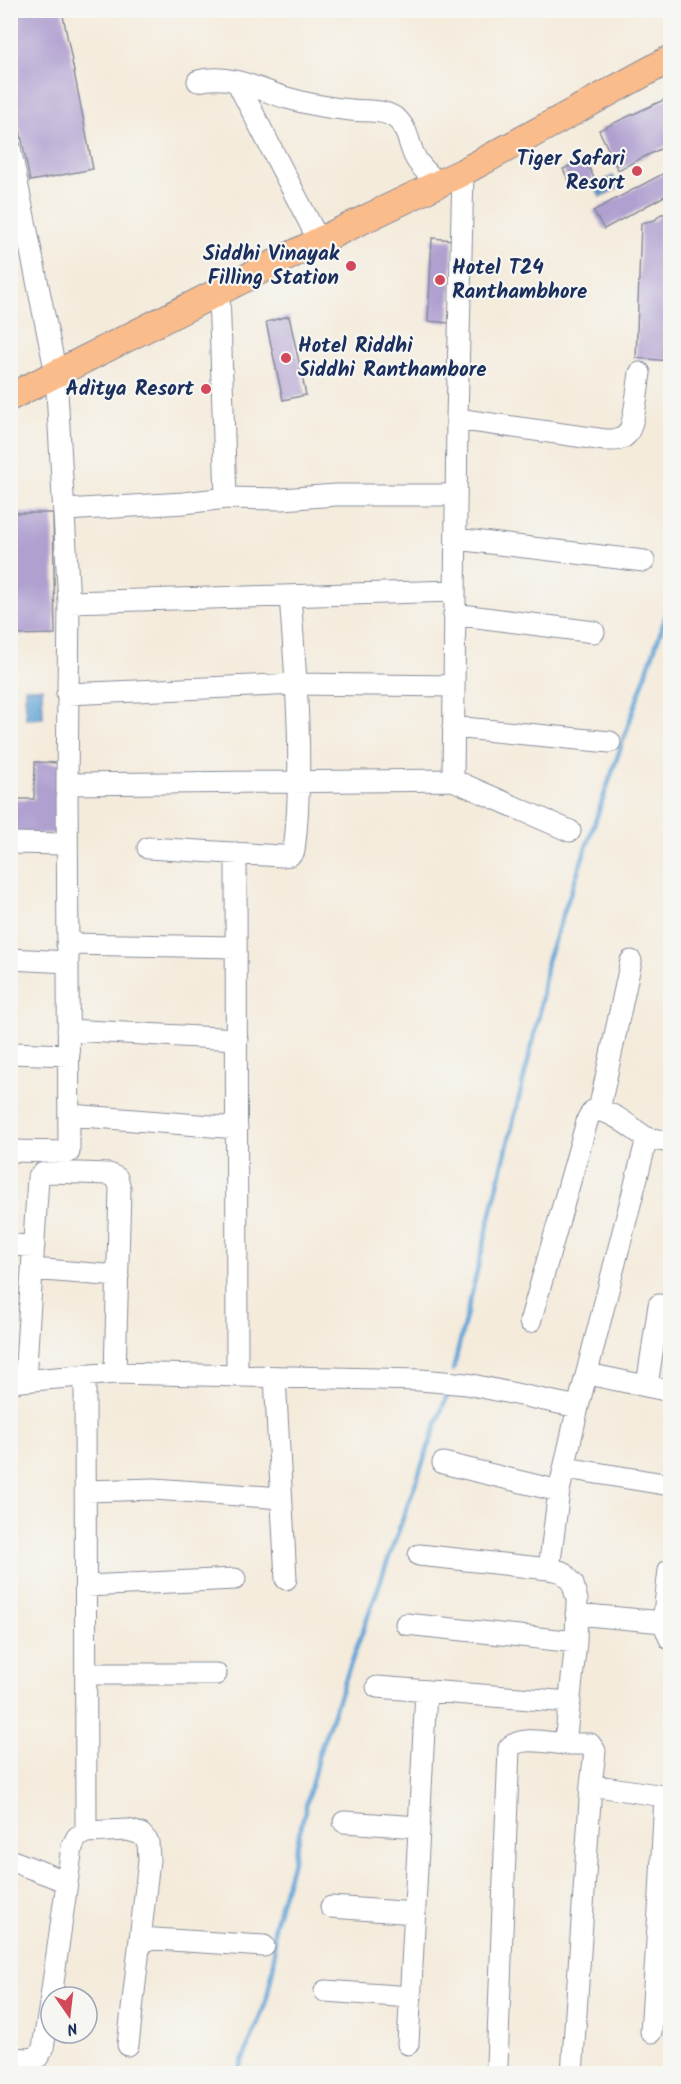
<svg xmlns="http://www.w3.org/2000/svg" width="681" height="2084" font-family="Kalam,sans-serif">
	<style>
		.water { fill: #63a4d6; stroke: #3f6a9a; stroke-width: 1.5 }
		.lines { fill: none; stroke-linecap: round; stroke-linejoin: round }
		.stream { stroke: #63a4d6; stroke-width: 4.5 }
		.building { fill: #b0a0d0 }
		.minor-casing { stroke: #888d9c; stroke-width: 23 }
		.major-casing { stroke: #888d9c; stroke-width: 29 }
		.minor { stroke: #fff; stroke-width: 21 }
		.major { stroke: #fabc8b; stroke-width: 27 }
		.poi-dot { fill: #d1495b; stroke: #f6f6f2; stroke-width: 2 }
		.labels { text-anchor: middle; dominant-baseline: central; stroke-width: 4.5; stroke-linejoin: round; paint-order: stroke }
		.poi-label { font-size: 21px; font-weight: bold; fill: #1b2f5e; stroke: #f6f6f2; text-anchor: end }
	</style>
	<rect width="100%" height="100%" fill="#f6f6f2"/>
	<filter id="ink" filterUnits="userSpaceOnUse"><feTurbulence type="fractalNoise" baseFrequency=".0167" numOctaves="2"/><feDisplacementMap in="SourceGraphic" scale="12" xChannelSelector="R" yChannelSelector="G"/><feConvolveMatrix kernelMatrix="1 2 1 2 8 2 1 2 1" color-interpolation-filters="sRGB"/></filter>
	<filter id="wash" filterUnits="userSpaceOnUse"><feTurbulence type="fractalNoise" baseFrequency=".008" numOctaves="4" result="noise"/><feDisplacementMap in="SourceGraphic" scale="24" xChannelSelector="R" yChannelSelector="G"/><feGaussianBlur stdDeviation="1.35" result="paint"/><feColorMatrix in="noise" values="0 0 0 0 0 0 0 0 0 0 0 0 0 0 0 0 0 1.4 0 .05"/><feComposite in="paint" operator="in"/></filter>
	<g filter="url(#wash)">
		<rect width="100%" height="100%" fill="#f4ebdb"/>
		<path class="water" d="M613 176 618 188 600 197 595 185Z
			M25 688H42L43 718 26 719Z"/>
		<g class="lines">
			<path class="stream" d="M453 1370 540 1011 547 961 670 604
				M237 2074 266 2002 274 1963V1926L291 1868 319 1753 447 1395"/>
		</g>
		<g id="blocks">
			<path class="building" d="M10 10H62L93 169 30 181 10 79Z
				M670 97V144L618 170 599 130Z
				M585 159 594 178 572 188 563 169Z
				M670 170V193L604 229 593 211Z
				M661 214H670L668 322H670V361L636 358 641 223 655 220Z
				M432 238 453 240 449 323 428 321Z
				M289 316 306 395 283 400 266 322Z
				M10 513H53L55 634 10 635Z
				M35 762 60 763 59 834 10 833V799H34Z"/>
		</g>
	</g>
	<g filter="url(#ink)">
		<use href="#blocks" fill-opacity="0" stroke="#888d9c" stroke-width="1.5"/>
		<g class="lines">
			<g class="minor-casing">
				<path id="minor" d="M198 81C231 73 256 89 287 98 307 104 330 108 351 110 367 112 386 108 399 121 409 132 409 147 416 159 421 168 431 176 438 183
					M237 82 319 241
					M10 148 56 374 69 602 67 784 453 780 457 419 463 172
					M219 292 226 498 282 499 336 495H456
					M457 419 605 440C613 440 622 441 627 434 634 427 638 385 640 373
					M65 510 184 503 226 498
					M456 539 644 561
					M69 602 455 591
					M454 614 594 632
					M67 694 296 684 453 686
					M453 727 610 742
					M453 780 570 831
					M10 843 66 844
					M148 848 282 856 290 855 294 851C304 770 296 677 290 596
					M236 853 237 1376
					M67 944 236 947
					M10 959 68 962
					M68 1030 237 1039
					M10 1053 69 1055
					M599 1110 631 961
					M70 1115 237 1128
					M10 1151 69 1152 67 784
					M10 1245 34 1246
					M32 1269 118 1276
					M530 1322 588 1118 593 1111C612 1109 632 1129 647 1138
					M588 1374 670 1391
					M85 1375 86 1832
					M275 1377 286 1579
					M25 1380 38 1178 43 1173 50 1172 109 1174 117 1178 120 1188 115 1373
					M10 1382 115 1373 420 1380 467 1384 578 1407 647 1138 670 1142
					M647 1386 659 1305
					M578 1407 559 1491 549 1569 563 1572 573 1584 577 1600 576 1642 565 1744H590L595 1751 591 1785 670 1797
					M443 1463 559 1491
					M566 1468 670 1485
					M86 1491 154 1489 281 1498
					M419 1555 549 1569
					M669 1570 663 1622 670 1639
					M86 1586 235 1579
					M576 1614 663 1622
					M406 1624 576 1642
					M87 1674H216
					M377 1687 570 1702
					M665 1796 660 1895 670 1897
					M344 1822 419 1827
					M10 1860 67 1882
					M331 1907 415 1913
					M140 1938 264 1946
					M325 1991 411 1997
					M51 1997 72 1847 77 1837 86 1832 128 1830 141 1834 148 1842 149 1860 128 2045
					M651 2032 660 1895
					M408 2044 426 1691
					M10 2058 28 2059 38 2057 43 2048 51 1998
					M497 2065 509 1748C521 1735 549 1743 565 1744
					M572 2074 591 1785"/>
			</g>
			<g class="major-casing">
				<path id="major" d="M10 397 319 241 463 172 670 59"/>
			</g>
			<use href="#minor" class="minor"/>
			<use href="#major" class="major"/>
		</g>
	</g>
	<g class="poi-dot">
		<circle cx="637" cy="171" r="6"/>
		<circle cx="351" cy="266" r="6"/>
		<circle cx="440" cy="280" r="6"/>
		<circle cx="286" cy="358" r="6"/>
		<circle cx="206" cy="389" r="6"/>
	</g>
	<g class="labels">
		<g class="poi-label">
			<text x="625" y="159">Tiger Safari<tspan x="625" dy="24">Resort</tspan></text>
			<text x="339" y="254">Siddhi Vinayak<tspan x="339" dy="24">Filling Station</tspan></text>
			<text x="452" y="268" text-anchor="start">Hotel T24<tspan x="452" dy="24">Ranthambhore</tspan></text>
			<text x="298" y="346" text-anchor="start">Hotel Riddhi<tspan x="298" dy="24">Siddhi Ranthambore</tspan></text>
			<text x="194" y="389">Aditya Resort</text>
		</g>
	</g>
	<rect width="681" height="2084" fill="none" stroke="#f6f6f2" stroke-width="36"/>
	<g transform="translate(69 2015) rotate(166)"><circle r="28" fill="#f6f6f2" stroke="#9ea6b7" stroke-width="1.5"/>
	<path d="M0-4.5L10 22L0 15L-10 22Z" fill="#d1495b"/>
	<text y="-9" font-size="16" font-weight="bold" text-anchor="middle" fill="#1b2f5e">N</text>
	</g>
</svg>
